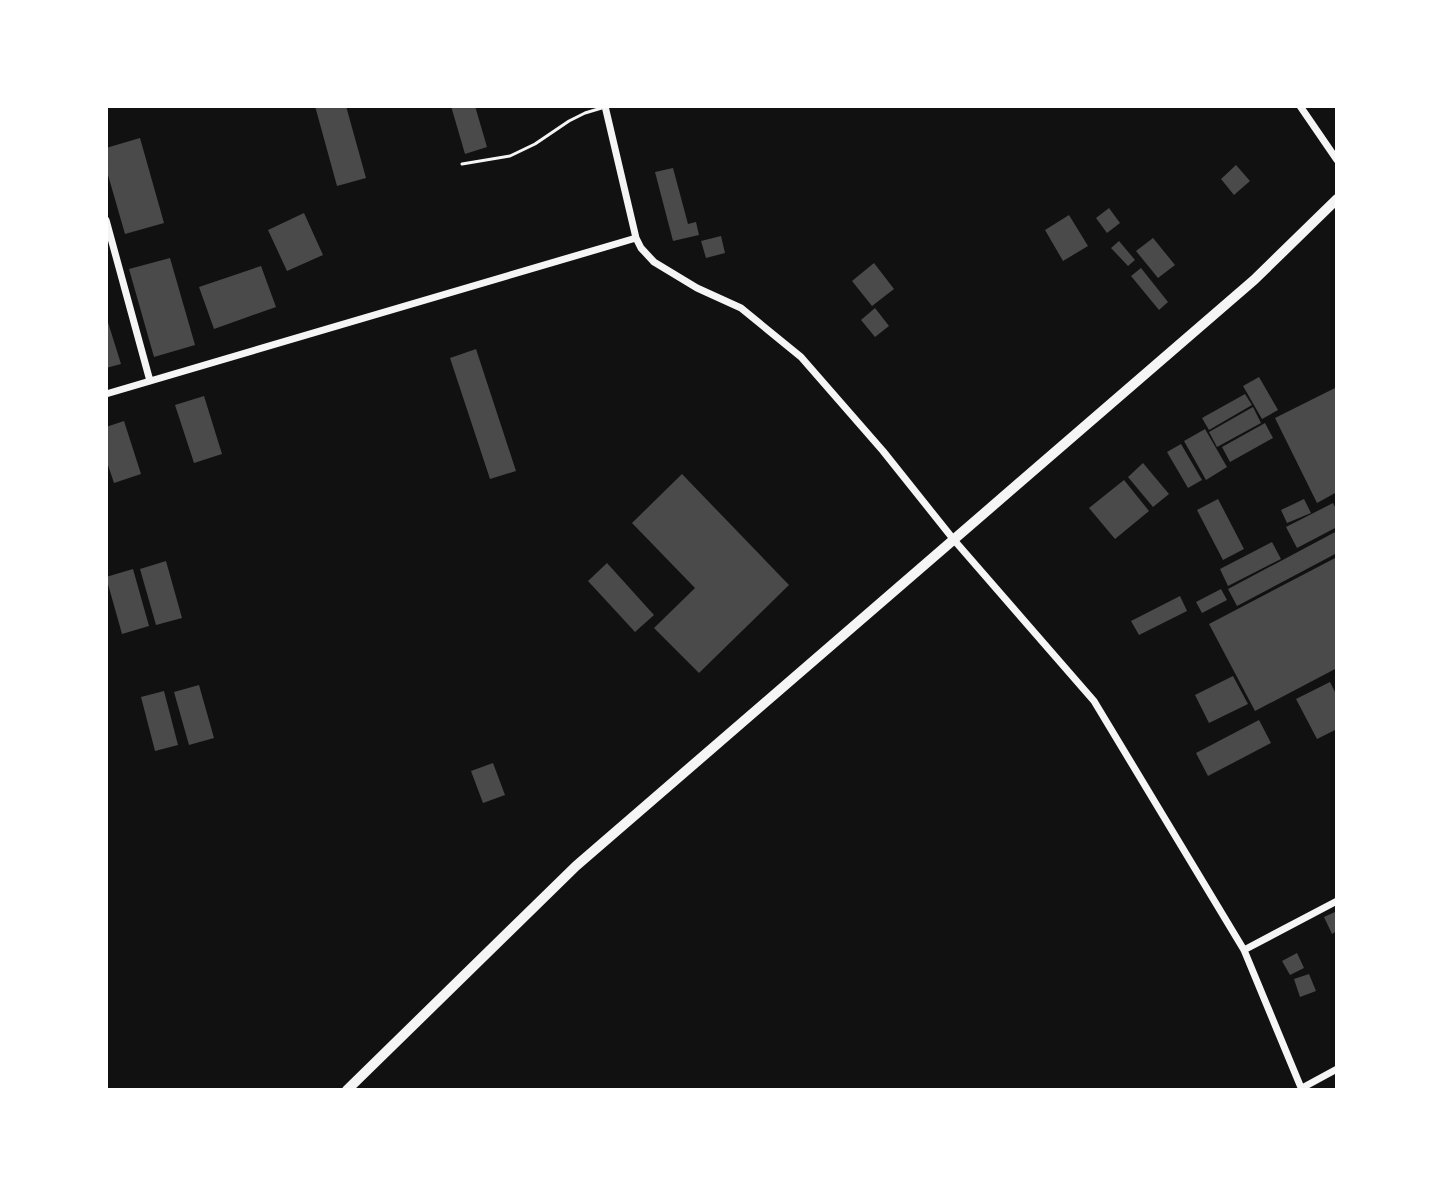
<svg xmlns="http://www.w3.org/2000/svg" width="1443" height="1196" font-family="Arial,sans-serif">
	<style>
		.building { fill: #4a4a4a }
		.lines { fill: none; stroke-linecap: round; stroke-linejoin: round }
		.service { stroke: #f5f5f5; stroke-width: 3 }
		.minor { stroke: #f5f5f5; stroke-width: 7 }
		.secondary { stroke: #f5f5f5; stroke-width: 10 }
	</style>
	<rect width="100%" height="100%" fill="#111"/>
	<path class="building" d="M315 106H346L366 178 337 186Z
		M451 106H475L487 147 465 154Z
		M140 138 164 223 125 234 106 168V148Z
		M1236 165 1250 181 1234 195 1221 179Z
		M673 168 688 224 696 222 699 235 673 241 655 172Z
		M1109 208 1120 223 1107 233 1096 218Z
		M304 213 323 255 287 271 268 230Z
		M1069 215 1088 246 1063 261 1045 230Z
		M721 236 725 253 706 258 701 241Z
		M1153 238 1175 265 1158 278 1136 251Z
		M1119 241 1135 260 1128 266 1111 248Z
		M170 258 195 345 154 357 129 269Z
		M874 263 894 289 872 306 852 281Z
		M261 266 276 307 214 329 199 287Z
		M1141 268 1168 302 1159 310 1131 276Z
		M875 308 889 326 875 337 861 320Z
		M106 316 121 364 106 368Z
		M476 349 516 471 490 479 450 358Z
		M1259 377 1278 410 1262 419 1243 386Z
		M1337 387V492L1317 503 1275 418Z
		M1245 394 1252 405 1209 430 1202 418Z
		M204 396 222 454 194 463 175 405Z
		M1253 407 1261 423 1217 447 1209 432Z
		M124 421 141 474 114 483 106 459V427Z
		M1265 423 1273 438 1230 462 1222 447Z
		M1205 429 1227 467 1206 480 1184 441Z
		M1181 444 1202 480 1188 488 1167 452Z
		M1143 463 1169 494 1153 507 1128 477Z
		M682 474 789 585 699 673 654 628 695 588 632 523Z
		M1124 480 1149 511 1115 539 1089 508Z
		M1218 499 1244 549 1223 560 1197 510Z
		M1304 499 1311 513 1287 523 1281 510Z
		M1333 503 1337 511V527L1297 548 1286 527Z
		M1337 531V553L1237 606 1228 589Z
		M1272 542 1281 559 1228 586 1220 569Z
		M1337 557V668L1255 711 1209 624Z
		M166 561 182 618 156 625 140 569Z
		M607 563 654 615 635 632 588 581Z
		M133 569 149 626 122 634 106 577Z
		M1221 589 1227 600 1202 613 1196 602Z
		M1180 596 1187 611 1139 635 1131 621Z
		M1233 676 1248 704 1209 723 1195 695Z
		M1330 682 1337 696V729L1317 739 1296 699Z
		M199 685 214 738 189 745 174 692Z
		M164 691 178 745 155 751 141 697Z
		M1259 720 1271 743 1208 776 1196 753Z
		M493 763 505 795 483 803 471 771Z
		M1337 911V931L1332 934 1324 917Z
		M1297 953 1304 968 1290 975 1282 961Z
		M1309 974 1316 991 1300 997 1294 979Z"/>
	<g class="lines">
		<path class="service" d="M462 164 510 156 535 144 569 121 585 113 605 107"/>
		<path class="minor" d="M605 106 636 238 641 248 654 262 697 288 741 308 801 357 883 451 954 540 1094 701 1244 950 1302 1090
			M1300 106 1337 160
			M106 220 150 381
			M106 394 636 238
			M1244 950 1337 901
			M1302 1088 1337 1069"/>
		<path class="secondary" d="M347 1090 576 866 1254 280 1337 199"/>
	</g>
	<rect width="1443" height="1196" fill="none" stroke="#ffffff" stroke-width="216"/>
</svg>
